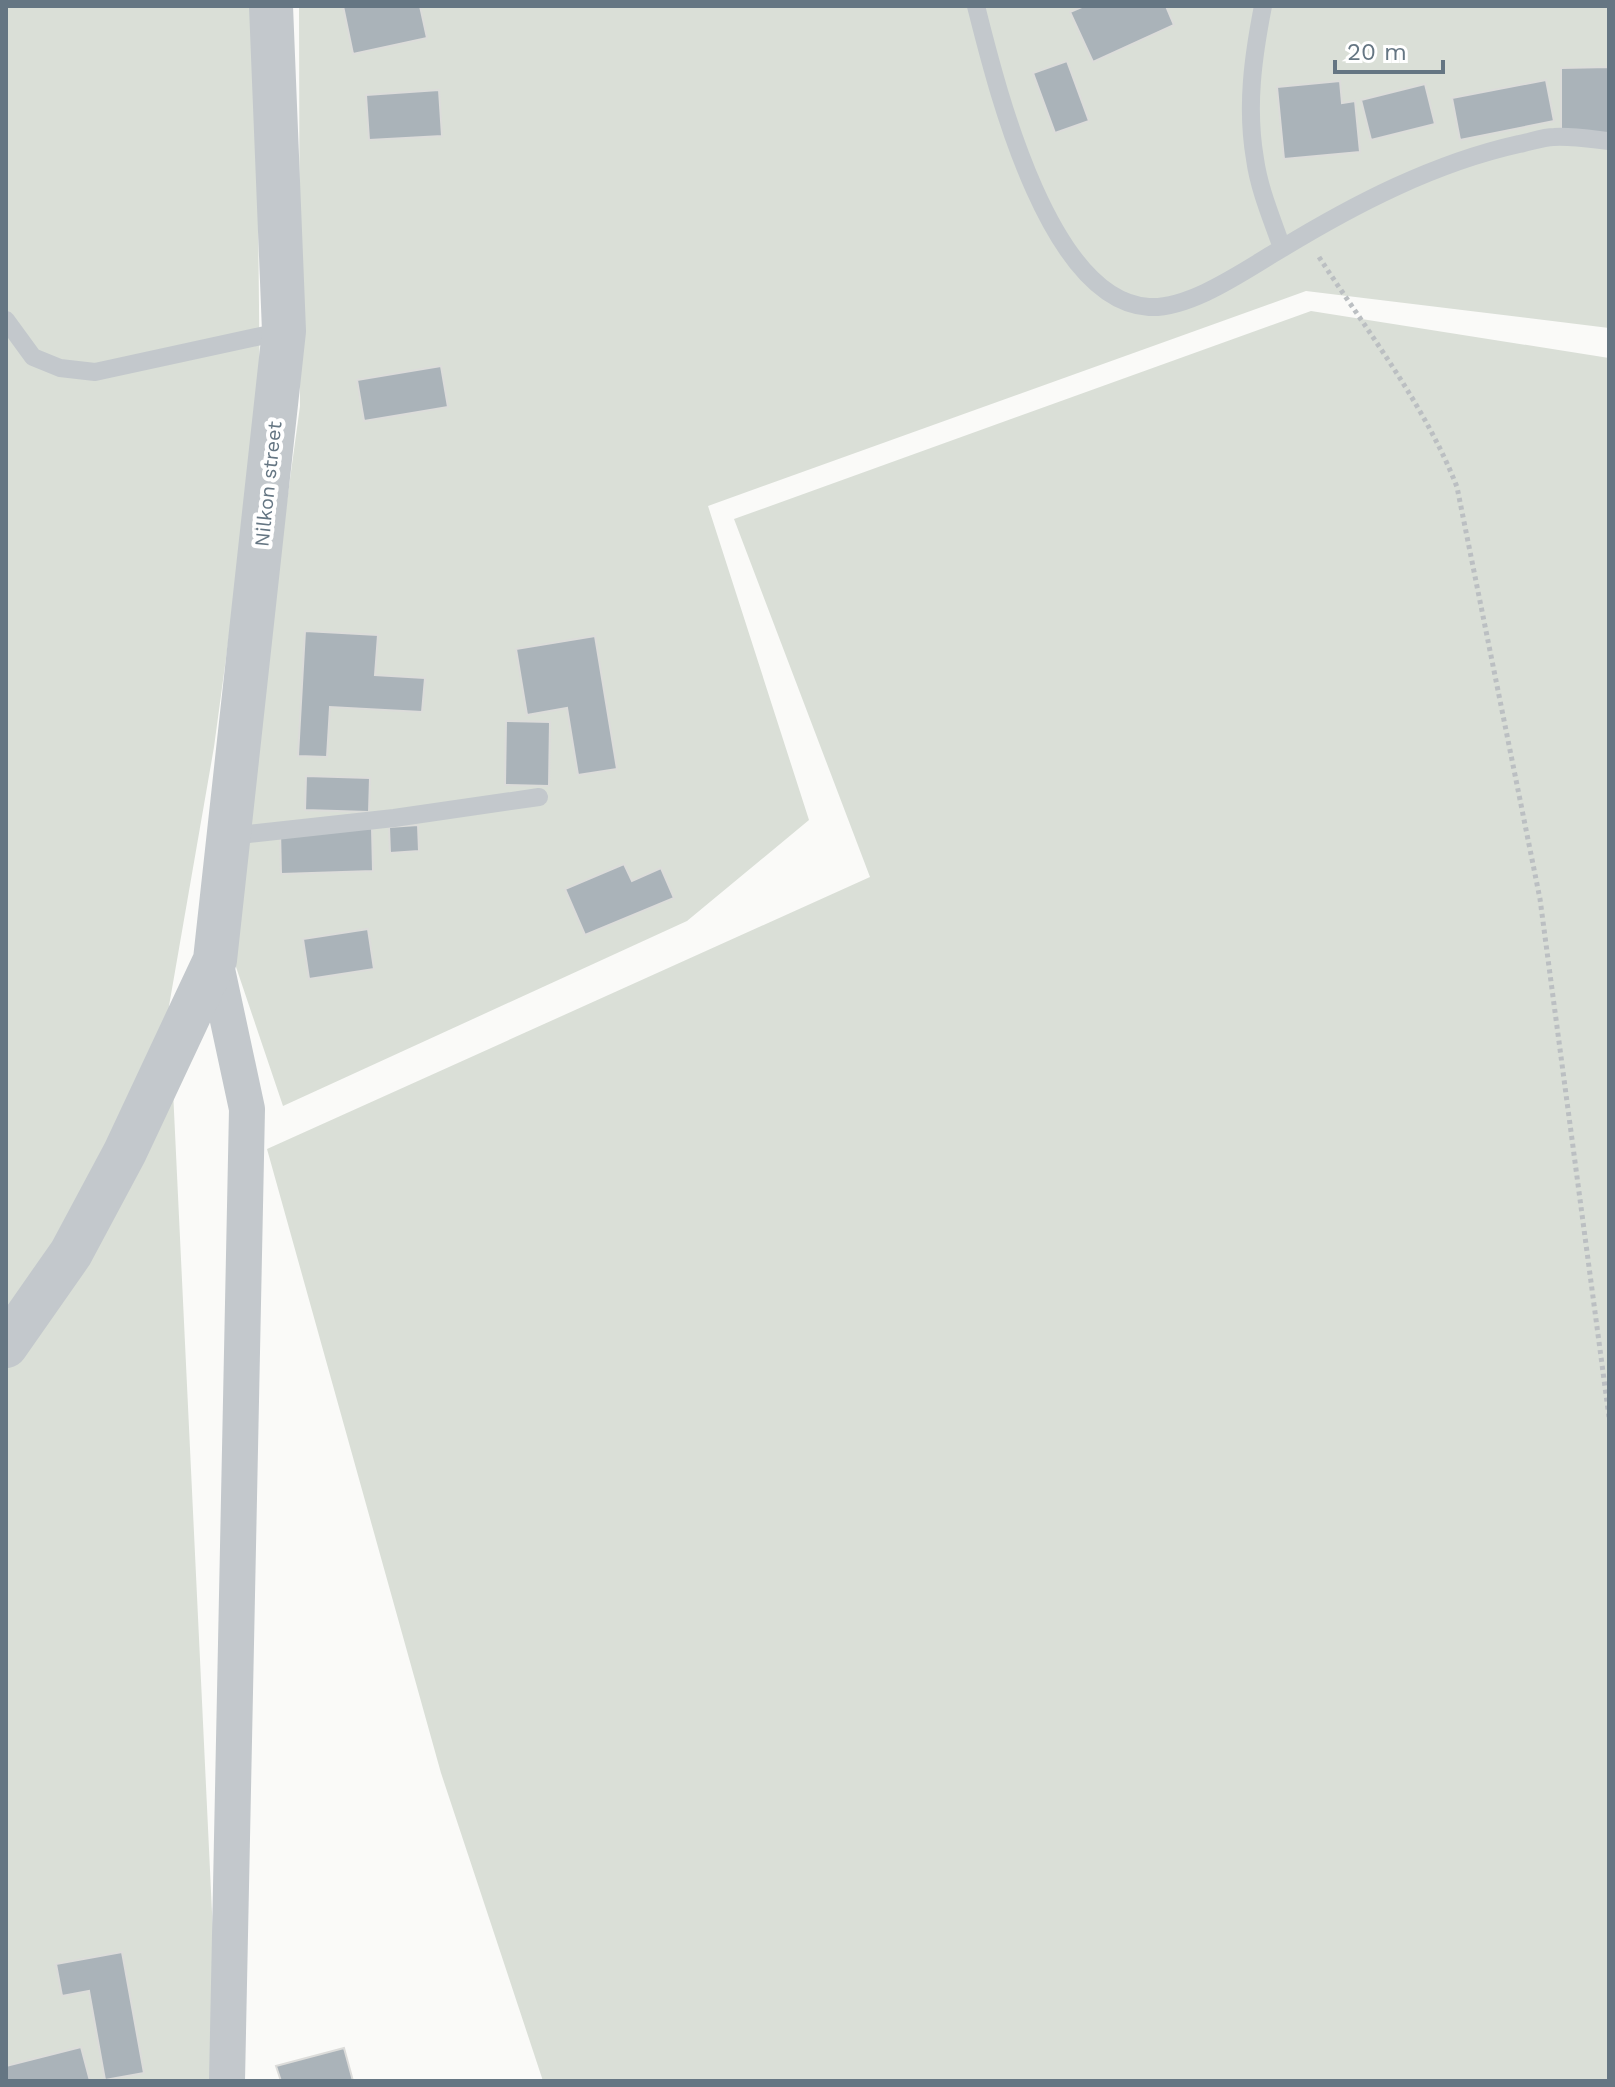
<svg xmlns="http://www.w3.org/2000/svg" width="1615" height="2087" viewBox="0 0 1615 2087" font-family="'Work Sans',sans-serif">
  <rect width="100%" height="100%" fill="#fafaf8"/>
  <path fill="#dadfd7" d="M6 6H256L260 407 214 747 169 1006 220 2081H6Z
    M299 6H1609V328L1306 291 708 506 809 820 687 921 283 1106 235 964 261 691 300 406Z
    M1311 311 1609 358V2081H543L441 1773 267 1149 870 877 734 519Z"/>
  <path fill="#aab3b9" stroke="#dcdcda" stroke-width="2" d="M343 6H420L427 38 353 54Z
    M1084 6H1166L1174 25 1093 62 1070 12Z
    M1067 61 1089 121 1055 133 1033 73Z
    M1609 67V133H1561V68Z
    M1546 80 1554 121 1460 140 1452 98Z
    M1340 81 1342 103 1355 101 1360 152 1284 159 1277 87Z
    M1425 84 1435 124 1371 140 1361 100Z
    M439 90 442 136 369 140 366 95Z
    M441 366 448 407 364 421 357 380Z
    M305 631 378 635 375 675 425 678 422 712 330 707 327 757 298 756Z
    M595 636 617 769 578 775 567 708 527 715 516 649Z
    M506 721 550 722 549 786 505 785Z
    M306 776 370 778 369 812 305 810Z
    M418 825 419 851 390 853 389 827Z
    M372 828 373 871 281 874 280 830Z
    M624 864 632 881 661 868 674 898 585 935 565 889Z
    M368 929 374 969 309 979 303 939Z
    M122 1952 144 2073 105 2080 89 1991 62 1996 56 1964Z
    M81 2047 90 2081H6V2066Z
    M344 2048 353 2081H281L276 2066Z"/>
  <g fill="none" stroke-linecap="round" stroke-linejoin="round">
    <path stroke="#bbbfc2" stroke-width="5" stroke-dasharray="4 4" stroke-linecap="butt" d="M1319 257C1367 331 1425 405 1457 487L1540 899 1609 1417"/>
    <path stroke="#c3c8cc" stroke-width="18" d="M976 6C996 85 1048 301 1149 307 1191 309 1245 270 1281 249 1355 204 1434 163 1519 144 1530 142 1543 137 1554 137 1572 136 1591 139 1609 141
      M1263 6C1253 57 1246 107 1255 159 1259 189 1272 219 1282 248
      M6 320 33 357 60 368 95 372 284 331
      M230 836 394 818 539 797"/>
    <path stroke="#c3c8cc" stroke-width="36" d="M215 960 247 1109 227 2081"/>
    <path stroke="#c3c8cc" stroke-width="44" d="M6 1346 71 1253 125 1152 215 960 284 331 271 6"/>
  </g>
  <g text-anchor="middle" stroke-width="8" stroke-linejoin="round" paint-order="stroke">
    <g font-size="20" fill="#657683" stroke="#fff">
      <text transform="translate(268 484) rotate(-84)" y="7">Nilkon street</text>
    </g>
  </g>
  <rect width="1615" height="2087" fill="none" stroke="#657683" stroke-width="16"/>
  <path d="M1335 60v12h108v-12" fill="none" stroke="#657683" stroke-width="4"/>
  <text x="1347" y="60" font-size="24" fill="#657683" stroke="#ffffff" stroke-width="6" paint-order="stroke">20 m</text>
</svg>
